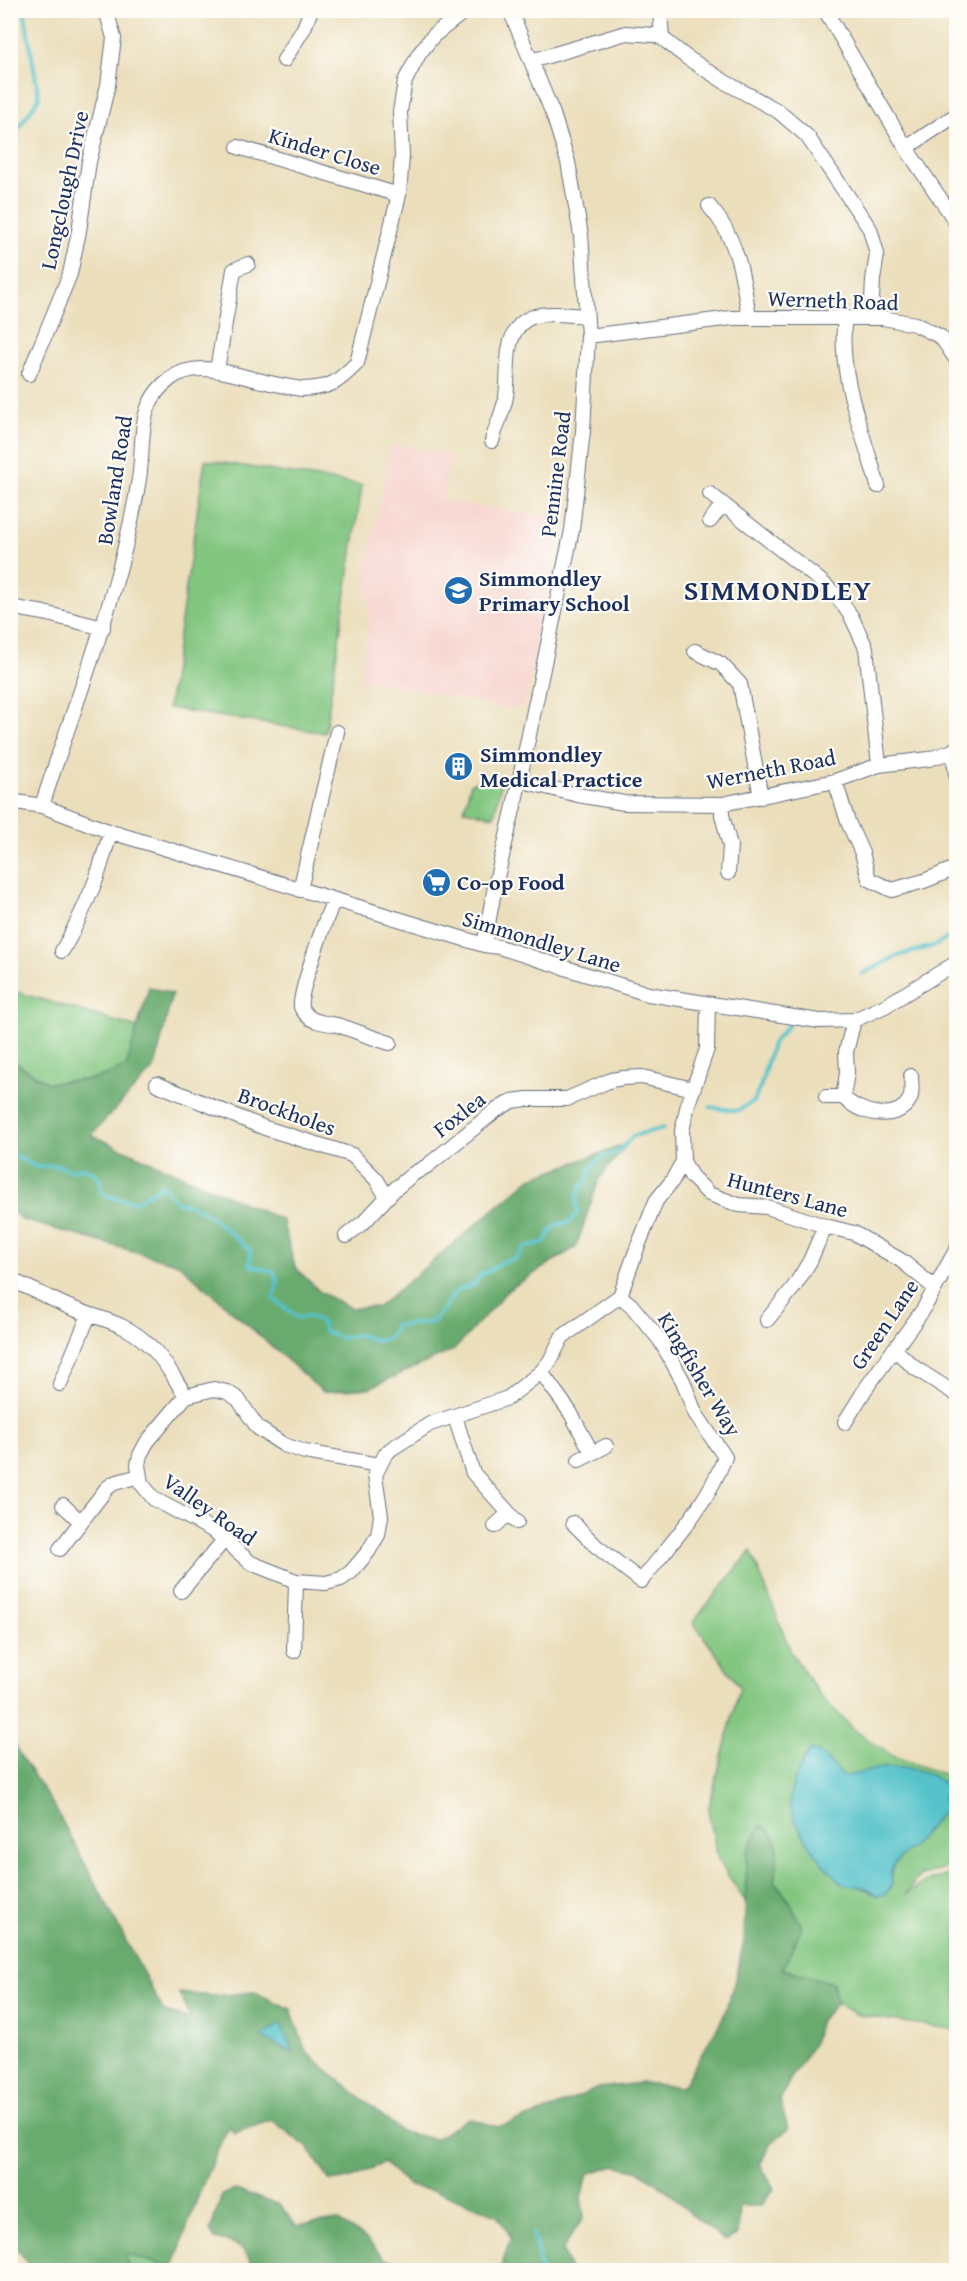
<svg xmlns="http://www.w3.org/2000/svg" width="967" height="2281" viewBox="0 0 967 2281" font-family="'Gentium Book Plus',serif">
  <rect width="100%" height="100%" fill="#fdfcf7"/>
  <filter id="ink" filterUnits="userSpaceOnUse"><feTurbulence type="fractalNoise" baseFrequency=".0167" numOctaves="2"/><feDisplacementMap in="SourceGraphic" scale="12" xChannelSelector="R" yChannelSelector="G"/><feConvolveMatrix kernelMatrix="1 2 1 2 8 2 1 2 1" color-interpolation-filters="sRGB"/></filter>
  <filter id="wash" filterUnits="userSpaceOnUse"><feTurbulence type="fractalNoise" baseFrequency=".008" numOctaves="4" result="noise"/><feDisplacementMap in="SourceGraphic" scale="24" xChannelSelector="R" yChannelSelector="G"/><feGaussianBlur stdDeviation="1.35" result="paint"/><feColorMatrix in="noise" values="0 0 0 0 0 0 0 0 0 0 0 0 0 0 0 0 0 1.4 0 .05"/><feComposite in="paint" operator="in"/></filter>
  <g filter="url(#wash)">
    <rect width="100%" height="100%" fill="#ebdebb"/>
    <path fill="#f7d0cb" d="M392 444 451 456 442 501 561 518 524 706 512 709 360 679 370 615 367 567Z"/>
    <path fill="#82c680" stroke="#4e7a6f" stroke-width="1.5" d="M205 460 362 485 325 733 168 708Z
      M484 780 501 784 494 816 464 810 471 783Z
      M10 990 138 1028 126 1067 94 1079 48 1083 11 1060Z
      M751 1551 791 1652 820 1696 857 1732 893 1756 956 1779V1810L945 1805 943 1798 881 1768 860 1775 844 1776 833 1768 818 1751 802 1760C798 1773 791 1787 791 1801 790 1820 823 1867 839 1880 848 1888 863 1884 873 1894L892 1886 891 1871 894 1864 915 1844 941 1813 952 1816 956 1811V1864L918 1877 906 1894 925 1882 956 1872V2030L858 2015 837 2003 833 1983 783 1969 790 1902 774 1881 778 1847 747 1851 745 1901 718 1860 708 1810 740 1687 693 1622Z
      M125 2254 173 2268 172 2270H128Z"/>
    <path fill="#69ab6e" stroke="#426d66" stroke-width="1.5" d="M149 987 172 994 155 1067 91 1135 282 1220 295 1267 320 1292 350 1308 378 1307 531 1178 627 1144 599 1179 576 1247 508 1290 454 1350 369 1388 323 1392 179 1264 23 1220 11 1210V1060L48 1083 94 1079 126 1067Z
      M10 1723 16 1749 55 1808 164 2012 191 2019 179 1993 214 1996 254 1992 291 2009 306 2052 402 2132 435 2139 469 2118 497 2127 540 2114 598 2088 640 2083 682 2087 723 2018 735 1980 744 1942 747 1851 761 1825C785 1839 777 1857 774 1881L790 1902 802 1927 783 1969 833 1983 837 2003 820 2020 812 2046 791 2078 780 2100 788 2129 771 2143 760 2164 774 2189 761 2206H740L738 2234 725 2241 692 2215 669 2192 640 2171 614 2165 588 2174 581 2198 584 2216 562 2250 570 2270H500L511 2237 497 2215 445 2194 410 2186 384 2163 352 2178 330 2181 308 2148 272 2120 234 2133 229 2126C206 2171 189 2220 173 2268L125 2254 128 2270H33L10 2239Z
      M235 2190 280 2205 296 2226 337 2220 364 2237 385 2259 442 2270H321L295 2267H278L274 2270H254C246 2247 238 2244 215 2239L210 2231 222 2195Z"/>
    <path fill="#54c2ca" stroke="#387894" stroke-width="1.5" d="M811 1750C824 1753 833 1768 844 1776 858 1775 869 1770 882 1768 907 1766 931 1770 948 1788L943 1798 945 1805 956 1811 952 1816 941 1813 915 1844 894 1864 891 1871 892 1886 886 1893 878 1896C874 1894 870 1889 866 1888 857 1885 849 1888 840 1881 823 1867 798 1831 791 1810 786 1793 801 1762 811 1750Z
      M280 2024 294 2053 261 2037Z"/>
    <g fill="none" stroke-linecap="round" stroke-linejoin="round">
      <path stroke="#54c2ca" stroke-width="4" d="M10 136H13L39 98 24 10
        M862 974 897 956 936 945 956 933
        M710 1107 737 1111 754 1101 761 1085 772 1044 789 1024
        M10 1153 36 1167 56 1165 71 1170 84 1168 93 1172 99 1179 101 1192 106 1196 135 1202 159 1187 163 1186 178 1203C200 1201 233 1237 250 1250V1265L274 1272 278 1282 273 1298 298 1318 309 1316 322 1323 324 1331 340 1338 358 1335 379 1341 390 1337 395 1326 433 1322 454 1294 460 1289 474 1285 481 1274 490 1271 500 1263 516 1258 525 1247 545 1242C551 1229 556 1223 570 1222L577 1214V1197L581 1187 587 1181 592 1166 602 1157 617 1153 633 1136 663 1128
        M533 2234 541 2270"/>
    </g>
  </g>
  <g filter="url(#ink)">
    <g fill="none" stroke-linecap="round" stroke-linejoin="round">
      <defs>
        <path id="minor" d="M660 10 662 38
          M825 10 906 148 956 222
          M284 60 304 28 311 10
          M531 61 626 33 654 35 662 38 686 57 725 82 778 111 807 136 870 229 877 254 873 280 871 318
          M238 147 399 195
          M906 148 956 115
          M709 206C738 238 743 277 749 318
          M845 317C837 374 863 432 878 486
          M588 336 732 318H883L915 324 941 337 956 359
          M217 370 234 270 248 264
          M29 374 70 274 79 231 89 162 108 85 114 38 106 10
          M492 441C496 427 503 412 506 397 508 381 507 365 509 350 516 305 553 314 587 316
          M710 494 817 578 837 596 851 616 866 648 879 765
          M710 521 723 504
          M10 607 44 613 103 628
          M695 651 721 664 740 684 761 797
          M953 751 956 775
          M519 780 578 795 624 803 722 804 835 781 879 765 929 759 953 751 956 748
          M835 781 848 822 862 853 869 879 892 890 924 881 956 868
          M10 801 42 806 111 832 484 945 499 947 648 994 819 1021 854 1020 885 1006 956 963
          M722 804V815L730 846 728 873
          M42 806C76 698 121 592 139 479 145 442 135 405 170 379 198 358 236 376 266 382 278 385 290 387 302 389 331 388 337 383 357 363L399 195 402 156 400 112 405 81 419 54 433 36 466 10
          M300 890 337 732
          M334 900C327 915 298 995 301 1007 302 1010 307 1016 310 1018 318 1023 327 1023 337 1025 354 1030 372 1038 390 1043
          M484 945 495 886 514 806 572 530 583 431 588 336 581 235 568 162 553 114 510 10
          M62 951C75 929 85 906 95 882 101 866 105 849 111 832
          M708 1004 707 1049 688 1104 682 1131 683 1161 691 1176 709 1194 739 1205 767 1207 825 1226 854 1233 902 1261 935 1288
          M854 1020 846 1052 847 1073 843 1097C858 1113 897 1124 910 1099 913 1093 911 1082 911 1076
          M157 1084 265 1128 352 1155 376 1179 387 1197
          M826 1097H843
          M346 1236 364 1222 395 1189 413 1174 427 1166 495 1111 512 1101 527 1099H567L611 1080 623 1078 642 1077 693 1089
          M10 1280C31 1288 49 1298 69 1307 101 1320 125 1321 151 1347 165 1360 175 1380 186 1396
          M767 1320 794 1287 810 1261 825 1226
          M894 1349 915 1368 956 1394
          M541 1372 570 1412 592 1453
          M60 1384 89 1315
          M455 1417 473 1473 517 1522
          M845 1422 866 1388 923 1310 956 1250
          M579 1460 606 1446
          M379 1465 305 1452 284 1445 258 1428 238 1399 227 1392 214 1389 186 1396 147 1442 140 1455 138 1465 141 1483 154 1499 214 1531 251 1563 296 1581 326 1583 341 1579 351 1572 368 1552 378 1535 381 1516 375 1475 385 1455 391 1449 430 1424 508 1398 541 1372 550 1361 562 1337 620 1296 636 1251 656 1201 672 1181 683 1161
          M63 1505 81 1522
          M573 1523 596 1546 641 1581C672 1542 707 1505 725 1457L695 1413 683 1381 660 1340 631 1305 620 1296
          M495 1526 509 1513
          M60 1549 107 1488 114 1483 139 1476
          M181 1591 225 1539
          M294 1651 296 1581"/>
      </defs>
      <use href="#minor" stroke="#646c7f" stroke-width="16"/>
      <use href="#minor" stroke="#fff" stroke-width="14"/>
    </g>
  </g>
  <defs>
    <symbol id="school-disc" viewBox="-11 -11 22 22"><circle r="9.5" fill="#1f6fb2" stroke="#fdfcf7"/><path d="M0-5L7-2L0 1L-7-2ZM-4 1L0 2.5L4 1V4Q0 6-4 4Z" fill="#fff"/></symbol>
    <symbol id="building-disc" viewBox="-11 -11 22 22"><circle r="9.5" fill="#1f6fb2" stroke="#fdfcf7"/><path d="M-4-6H4V6H1V3H-1V6H-4ZM-2.5-4.3h1.7v1.8h-1.7ZM.8-4.3h1.7v1.8H.8ZM-2.5-1h1.7V.8h-1.7ZM.8-1h1.7V.8H.8Z" fill="#fff"/></symbol>
    <symbol id="supermarket-disc" viewBox="-11 -11 22 22"><circle r="9.5" fill="#1f6fb2" stroke="#fdfcf7"/><path d="M-6-5.5h2.5l.6 2H6L4.5 2H-2.5L-4.4-4H-6ZM-1.5 3.2a1.3 1.3 0 1 0 .1 0ZM3 3.2a1.3 1.3 0 1 0 .1 0Z" fill="#fff"/></symbol>
  </defs>
  <g fill-rule="evenodd">
    <use href="#school-disc" x="442" y="574" width="33" height="33"/>
    <use href="#building-disc" x="442" y="750" width="33" height="33"/>
    <use href="#supermarket-disc" x="420" y="866" width="33" height="33"/>
  </g>
  <g text-anchor="middle" stroke-width="4.5" stroke-linejoin="round" paint-order="stroke">
    <g font-size="22" fill="#1b2f5e" stroke="#fdfcf7">
      <text transform="translate(325 151) rotate(17)" y="8">Kinder Close</text>
      <text transform="translate(64 190) rotate(-78)" y="8">Longclough Drive</text>
      <text transform="translate(833 300) rotate(2)" y="8">Werneth Road</text>
      <text transform="translate(555 474) rotate(-83)" y="8">Pennine Road</text>
      <text transform="translate(114 480) rotate(-81)" y="8">Bowland Road</text>
      <text transform="translate(771 769) rotate(-11)" y="8">Werneth Road</text>
      <text transform="translate(542 941) rotate(17)" y="8">Simmondley Lane</text>
      <text transform="translate(287 1111) rotate(20)" y="8">Brockholes</text>
      <text transform="translate(459 1114) rotate(-38)" y="8">Foxlea</text>
      <text transform="translate(788 1194) rotate(15)" y="8">Hunters Lane</text>
      <text transform="translate(884 1324) rotate(-56)" y="8">Green Lane</text>
      <text transform="translate(700 1374) rotate(59)" y="8">Kingfisher Way</text>
      <text transform="translate(210 1509) rotate(35)" y="8">Valley Road</text>
    </g>
    <g font-size="22" font-weight="bold" fill="#1b2f5e" stroke="#fdfcf7" text-anchor="start">
      <text x="479" y="586">Simmondley<tspan x="479" dy="25">Primary School</tspan></text>
      <text x="480" y="762">Simmondley<tspan x="480" dy="25">Medical Practice</tspan></text>
      <text x="457" y="890">Co-op Food</text>
    </g>
    <g font-size="28" font-weight="bold" letter-spacing="1.5" fill="#1b2f5e" stroke="#fdfcf7">
      <text x="778" y="600">SIMMONDLEY</text>
    </g>
  </g>
  <rect width="967" height="2281" fill="none" stroke="#fdfcf7" stroke-width="36"/>
</svg>
